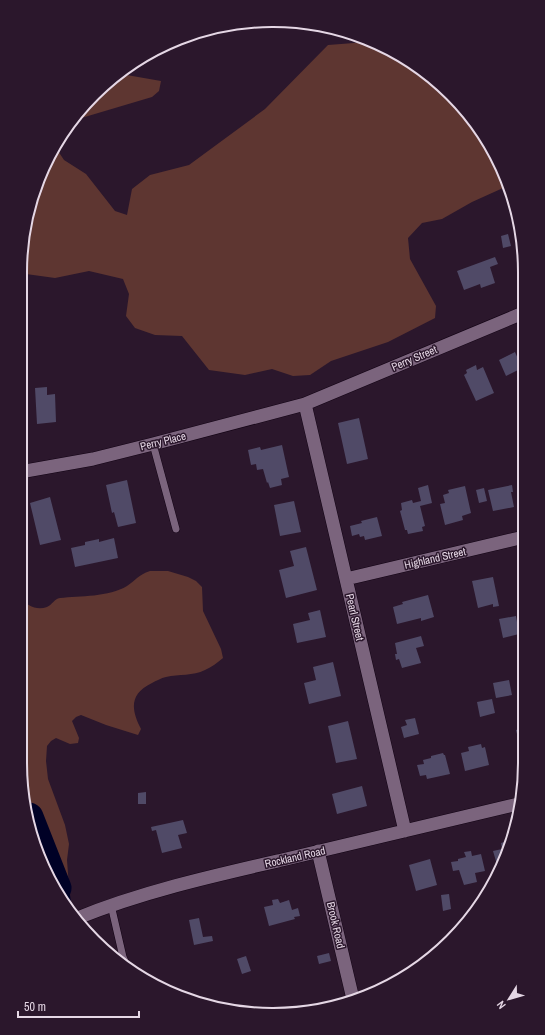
<svg xmlns="http://www.w3.org/2000/svg" width="545" height="1035" viewBox="0 0 545 1035" font-family="'Archivo Narrow',sans-serif">
  <rect width="100%" height="100%" fill="#2b172c"/>
  <path fill="#5e3631" d="M367 42 384 46 439 83 473 119 506 176 509 186 503 188 472 202 442 219 422 223 408 238 410 259 436 306 435 318 388 342 331 361 310 375 293 376 272 369 245 375 209 370 182 336 155 335 135 328 126 316 129 294 123 279 89 271 55 278 26 274 21 271V256L46 161 56 148 64 160 86 174 115 211 127 215 132 189 150 175 189 165 265 109 328 45Z
    M121 74 161 81 159 91 152 97 78 119 106 83Z
    M150 571H168L188 577 196 581 202 587 203 611 221 649 223 658C217 663 212 667 205 670 193 676 179 674 166 677 161 678 156 681 152 683 129 694 131 710 141 729L138 735 106 725 81 715 76 717 72 721 79 738 78 743 70 744 56 738 51 741 47 746 46 761 48 779 65 825 69 844 67 860 69 887 59 891 33 844 20 763V598C27 605 36 611 47 607 52 605 54 599 60 598 80 596 109 597 127 586 136 580 138 575 150 571Z"/>
  <path fill="#000126" d="M69 887 71 903 75 919 72 916 59 891Z"/>
  <g fill="none" stroke-linecap="round" stroke-linejoin="round">
    <path stroke="#000126" stroke-width="29" d="M29 817 57 888"/>
  </g>
  <path fill="#504a67" d="M508 234 511 246 503 248 501 236Z
    M495 257 498 264 490 267 495 283 481 288 480 284 464 290 457 271Z
    M515 352 522 368 506 376 499 360Z
    M476 365 477 370 483 367 494 393 476 401 464 375 467 373 466 370Z
    M47 387V395L55 394 56 422 37 424 35 388Z
    M359 418 368 459 347 464 338 423Z
    M282 445 289 477 281 479 282 485 270 488 268 482 267 483 263 469 257 470 256 464 251 465 248 450 260 447 261 450Z
    M127 480 136 523 118 527 114 512 112 513 106 485Z
    M428 485 432 503 420 506 425 526 422 527 423 531 408 534 407 530H405L400 511 402 510 401 503 412 500 413 503 421 501 418 488Z
    M512 485 513 492H511L514 507 493 511 488 490Z
    M465 486 471 513 462 516 463 520 445 525 440 504 445 503 443 495 449 493 448 490Z
    M484 488 487 501 479 503 476 490Z
    M50 497 61 540 40 545 30 503Z
    M294 501 301 532 280 536 274 505Z
    M377 517 382 536 365 540 364 536 360 537 359 534 352 536 350 526 362 523 361 521Z
    M114 538 118 558 75 567 71 548 85 545V542L99 539V542Z
    M306 547 317 590 286 598 279 570 294 566 290 551Z
    M524 574V597H523L519 575Z
    M493 577 499 606 493 607V604L478 608 472 581Z
    M428 595 434 617 421 621V618L397 624 393 607 403 604 402 602Z
    M320 610 326 637 297 643 293 624 310 620 308 613Z
    M516 616 519 634 503 638 499 619Z
    M421 636 424 646 416 648 421 663 402 668 399 659 396 660 395 654H397L395 643Z
    M333 662 341 696 309 704 304 683 316 680 313 667Z
    M509 680 512 695 496 698 493 683Z
    M492 699 495 713 480 717 477 702Z
    M415 718 419 734 404 738 401 727 407 725 405 720Z
    M348 721 357 759 336 763 328 726Z
    M524 728V762L516 730Z
    M481 744 482 748 485 747 489 765 465 771 461 753 469 751 468 747Z
    M443 753 444 755H445L450 774 427 779 426 775 420 776 417 765 424 764 423 760 431 758V756Z
    M362 786 367 806 337 814 332 794Z
    M146 792V804H138V793Z
    M183 820 187 833 178 835 182 848 162 853 156 830 152 831 151 827Z
    M508 841 501 867 498 868 493 851 502 849 501 843Z
    M471 851 472 856 481 854 485 871 475 873 477 882 464 885 459 870 453 871 451 862 458 861V859L466 857 464 852Z
    M430 859 437 885 416 891 409 865Z
    M449 894 451 909 443 911 441 895Z
    M278 899 280 903 289 900 292 910 298 908 300 916 294 917 295 919 269 926 264 907 273 905 272 900Z
    M199 918 203 937 212 936 213 941 194 945 189 920Z
    M329 953 331 961 319 964 317 956Z
    M246 956 251 971 242 974 237 959Z
    M320 1006V1007L300 1012V1009Z"/>
  <g fill="none" stroke-linecap="round" stroke-linejoin="round">
    <defs>
      <path id="lane" d="M153 444 176 529
        M111 905 123 957 128 968"/>
      <path id="street" d="M305 404 405 831
        M20 472 93 459 153 444 305 404 523 313
        M346 579 524 537
        M318 851 353 999
        M75 919C141 892 212 876 282 860 360 841 439 823 518 804"/>
    </defs>
    <use href="#lane" stroke="#120314" stroke-width="8"/>
    <use href="#street" stroke="#120314" stroke-width="14"/>
    <use href="#lane" stroke="#7b647d" stroke-width="7"/>
    <use href="#street" stroke="#7b647d" stroke-width="13"/>
  </g>
  <g text-anchor="middle" stroke-width="3" stroke-linejoin="round" paint-order="stroke">
    <g font-size="11" fill="#e5d7e5" stroke="#2b172c">
      <text transform="translate(414 358) rotate(-23)" y="4">Perry Street</text>
      <text transform="translate(163 441) rotate(-14)" y="4">Perry Place</text>
      <text transform="translate(435 558) rotate(-13)" y="4">Highland Street</text>
      <text transform="translate(355 617) rotate(77)" y="4">Pearl Street</text>
      <text transform="translate(295 857) rotate(-13)" y="4">Rockland Road</text>
      <text transform="translate(336 925) rotate(77)" y="4">Brook Road</text>
    </g>
  </g>
  <path d="M0 0H545V1035H0ZM272 27H273A245 245 0 0 1 518 272V763A245 245 0 0 1 273 1008H272A245 245 0 0 1 27 763V272A245 245 0 0 1 272 27Z" fill="#2b172c" fill-rule="evenodd"/>
  <path fill="none" stroke="#e5d7e5" stroke-width="2" d="M272 27H273A245 245 0 0 1 518 272V763A245 245 0 0 1 273 1008H272A245 245 0 0 1 27 763V272A245 245 0 0 1 272 27Z"/>
  <g transform="translate(509 999) rotate(233)" stroke="#2b172c" stroke-width="3" paint-order="stroke">
  <path d="M0-3L7 15L0 10L-7 15Z" fill="#e5d7e5"/>
  <text y="-6" font-size="11" font-weight="bold" text-anchor="middle" fill="#e5d7e5">N</text>
  </g>
  <path d="M18 1011v6h121v-6" fill="none" stroke="#e5d7e5" stroke-width="2"/>
  <text x="24" y="1011" font-size="12" fill="#e5d7e5" stroke="#2b172c" stroke-width="3" paint-order="stroke">50 m</text>
</svg>
